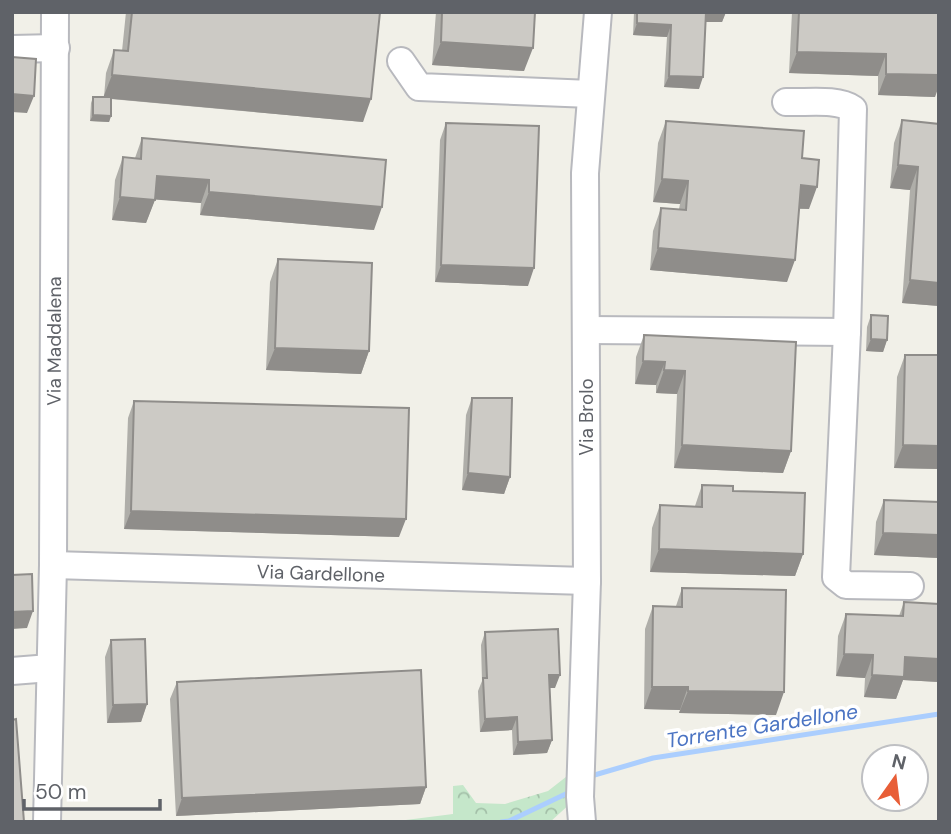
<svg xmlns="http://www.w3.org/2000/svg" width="951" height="834" viewBox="0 0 951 834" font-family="'DM Sans',sans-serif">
  <defs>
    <pattern id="forest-crowns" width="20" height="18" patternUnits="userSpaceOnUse" patternTransform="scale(1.75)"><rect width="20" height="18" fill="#c5e7ca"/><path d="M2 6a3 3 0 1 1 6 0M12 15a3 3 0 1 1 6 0" fill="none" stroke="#a3bfa8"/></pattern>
  </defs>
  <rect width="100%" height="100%" fill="#f1f0e8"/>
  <path fill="url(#forest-crowns)" d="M571 773 572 802 550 822H390L453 814V786L463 785 476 803 505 804 548 791Z"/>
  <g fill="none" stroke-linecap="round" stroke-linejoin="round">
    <path stroke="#abcefe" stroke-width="5" d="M591 776 653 758 939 714
      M501 822 509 821 572 791"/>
    <defs>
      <g id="minor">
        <path d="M12 49 56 48"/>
        <path d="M401 61 419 87 591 94"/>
        <path d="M786 102C806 103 837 98 853 109L847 332 836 577 846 585 910 586"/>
        <path d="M586 330 847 332"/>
        <path id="s1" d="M53 565 587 581"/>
        <path d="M12 671 50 668"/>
        <path id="s2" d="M47 822 53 565 55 12"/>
        <path d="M582 822 580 797 587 581 585 173 598 12"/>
      </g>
    </defs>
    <use href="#minor" stroke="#b8b9be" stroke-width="30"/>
    <use href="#minor" stroke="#fff" stroke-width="26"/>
  </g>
  <path fill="#afaea9" d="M126 12H380L363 122 111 99V116L109 122 90 121 91 103 93 97H104L106 73 114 50 122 51Z
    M436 12H535L524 71 432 65Z
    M634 12H726L722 22H705L699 89 664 87 667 37 633 35Z
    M792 12H939L935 97 878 95V76L789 73Z
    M902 120 939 124V306L902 303 910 190 890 188 894 143Z
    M666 121 802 158 809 209H799L787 282 650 270 653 231 661 208 679 209 680 204 653 202 658 143Z
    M446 123 528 286 435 282 440 140Z
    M142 138 374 230 200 215 201 203 155 199 146 223 112 220 115 180 123 157 135 158Z
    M278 259 369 351 361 374 266 370 270 282Z
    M871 315 887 340 883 352 866 351 867 327Z
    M644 335 791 451 783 473 674 468 677 394 656 393V385L635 384 636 357Z
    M905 355H939V469L894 468 897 377Z
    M472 398 510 477 504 494 462 490 466 415Z
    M134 401 399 537 124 529 128 418Z
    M702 485 733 491 803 554 795 576 650 572 652 528 660 505 695 506Z
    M884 500 939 502V558L874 555 876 522Z
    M682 588 776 715 679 713 680 710 644 709 645 629 653 606H676Z
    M904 602 939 604V682L903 680 896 699 864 697 865 678 836 676 838 636 846 614 899 616Z
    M485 632 555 688H549L552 740 547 753 513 755 512 730 480 732 478 691 482 681 481 645Z
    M111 640 147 704 141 722 107 723 105 657Z
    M177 682 426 787 420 804 176 816 170 699Z"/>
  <path fill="#8f8d8a" d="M705 12H726L722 22H702Z
    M637 23 671 25 667 37 633 35Z
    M441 42 533 48 524 71 432 65Z
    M797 52 886 54 878 76 789 73Z
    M886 74 939 75V86L935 97 878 95Z
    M112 75 371 99 363 122 103 98Z
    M669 76 703 77 699 89 664 87Z
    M12 94 34 96 27 113 12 112Z
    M93 115 111 116 109 122 90 121Z
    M898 165 918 167 910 190 890 188Z
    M157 176 209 180 201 203 148 199Z
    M662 179 688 181 680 204 653 202Z
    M801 185 817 187 809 209 792 208Z
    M209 192 382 207 374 230 200 215Z
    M120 197 155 200 146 223 112 220Z
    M658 248 795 260 787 282 650 270Z
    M441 265 534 268 528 286 435 282Z
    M910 280 939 283V306L902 303Z
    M871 339 887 340 883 352 866 351Z
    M275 348 369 351 361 374 266 370Z
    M643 361 665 362 656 385 635 384Z
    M664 370 685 371 677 394 656 393Z
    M682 445 791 451 783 473 674 468Z
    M903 445 939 446V469L894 468Z
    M468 473 510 477 504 494 462 490Z
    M131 511 406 519 399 537 124 529Z
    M883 533 939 535V558L874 555Z
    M659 549 803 554 795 576 650 572Z
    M33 611 27 628 12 629V612Z
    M844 654 873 655 865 678 836 676Z
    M905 657 939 659V682L903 680 896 699 864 697 872 675Z
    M549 675H560L555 688H544Z
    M652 687H688L680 710 644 709Z
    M688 691 784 692 776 715 679 713Z
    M147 704 141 722 107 723 113 705Z
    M517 717 512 730 480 732 485 719Z
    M552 740 547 753 513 755 518 742Z
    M426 787 420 804 176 816 182 798Z"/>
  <path fill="#cccac5" stroke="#8f8d8a" stroke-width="2" d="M132 12H380L371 99 112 75 114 50 128 51Z
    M442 12H535L533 48 441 42Z
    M637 12H706L703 77 669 76 671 25 637 23Z
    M799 12H939V75L886 74V54L797 52Z
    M12 57 36 59 34 96 12 94Z
    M93 97H111V116L93 115Z
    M902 120 939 124V283L910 280 918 167 898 165Z
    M666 121 804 131 802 158 819 160 817 187 801 185 795 260 658 248 661 208 686 210 688 181 662 179Z
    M446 123 539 126 534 268 441 265Z
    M142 138 386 160 382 207 209 192V180L157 176 155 200 120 197 123 157 141 159Z
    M278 259 372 263 369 351 275 348Z
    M871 315 888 316 887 340 871 339Z
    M644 335 796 342 791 451 682 445 685 371 664 370 665 362 643 361Z
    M905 355H939V446L903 445Z
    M472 398H512L510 477 468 473Z
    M134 401 409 408 406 519 131 511Z
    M702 485 733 486V491L805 493 803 554 659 549 660 505 702 507Z
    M884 500 939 502V535L883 533Z
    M32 574 33 611 12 612V575Z
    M682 588 786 590 784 692 688 691V687H652L653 606 682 607Z
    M904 602 939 604V659L905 657 904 677 872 675 873 655 844 654 846 614 903 616Z
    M558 629 560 675H549L552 740 518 742 517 717 485 719 483 678H487L485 632Z
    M145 639 147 704 113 705 111 640Z
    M421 670 426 787 182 798 177 682Z
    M16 719 24 822H12V720Z"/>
  <g text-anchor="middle" stroke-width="7" stroke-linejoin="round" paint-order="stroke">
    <g font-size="19" fill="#5f6268" stroke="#fff">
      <text dy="7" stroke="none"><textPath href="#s2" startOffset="481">Via Maddalena</textPath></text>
      <text transform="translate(586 417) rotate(-90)" y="7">Via Brolo</text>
      <text dy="7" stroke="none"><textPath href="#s1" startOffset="268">Via Gardellone</textPath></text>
    </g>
    <g font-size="21" font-style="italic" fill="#4b74c3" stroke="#fff">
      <text transform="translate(762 726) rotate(-9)" y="7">Torrente Gardellone</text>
    </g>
  </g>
  <rect width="951" height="834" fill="none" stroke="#5f6268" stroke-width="28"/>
  <g transform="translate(895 778) rotate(14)"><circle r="33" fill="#ffffff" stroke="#bfc0c3" stroke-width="2"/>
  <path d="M0-5L12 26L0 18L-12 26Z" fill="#e85e37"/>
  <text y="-10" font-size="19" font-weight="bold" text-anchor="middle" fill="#5f6268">N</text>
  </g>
  <path d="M24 799v10h136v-10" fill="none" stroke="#5f6268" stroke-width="3.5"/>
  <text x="35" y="799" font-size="21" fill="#5f6268" stroke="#ffffff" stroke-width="5" paint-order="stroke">50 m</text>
</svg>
